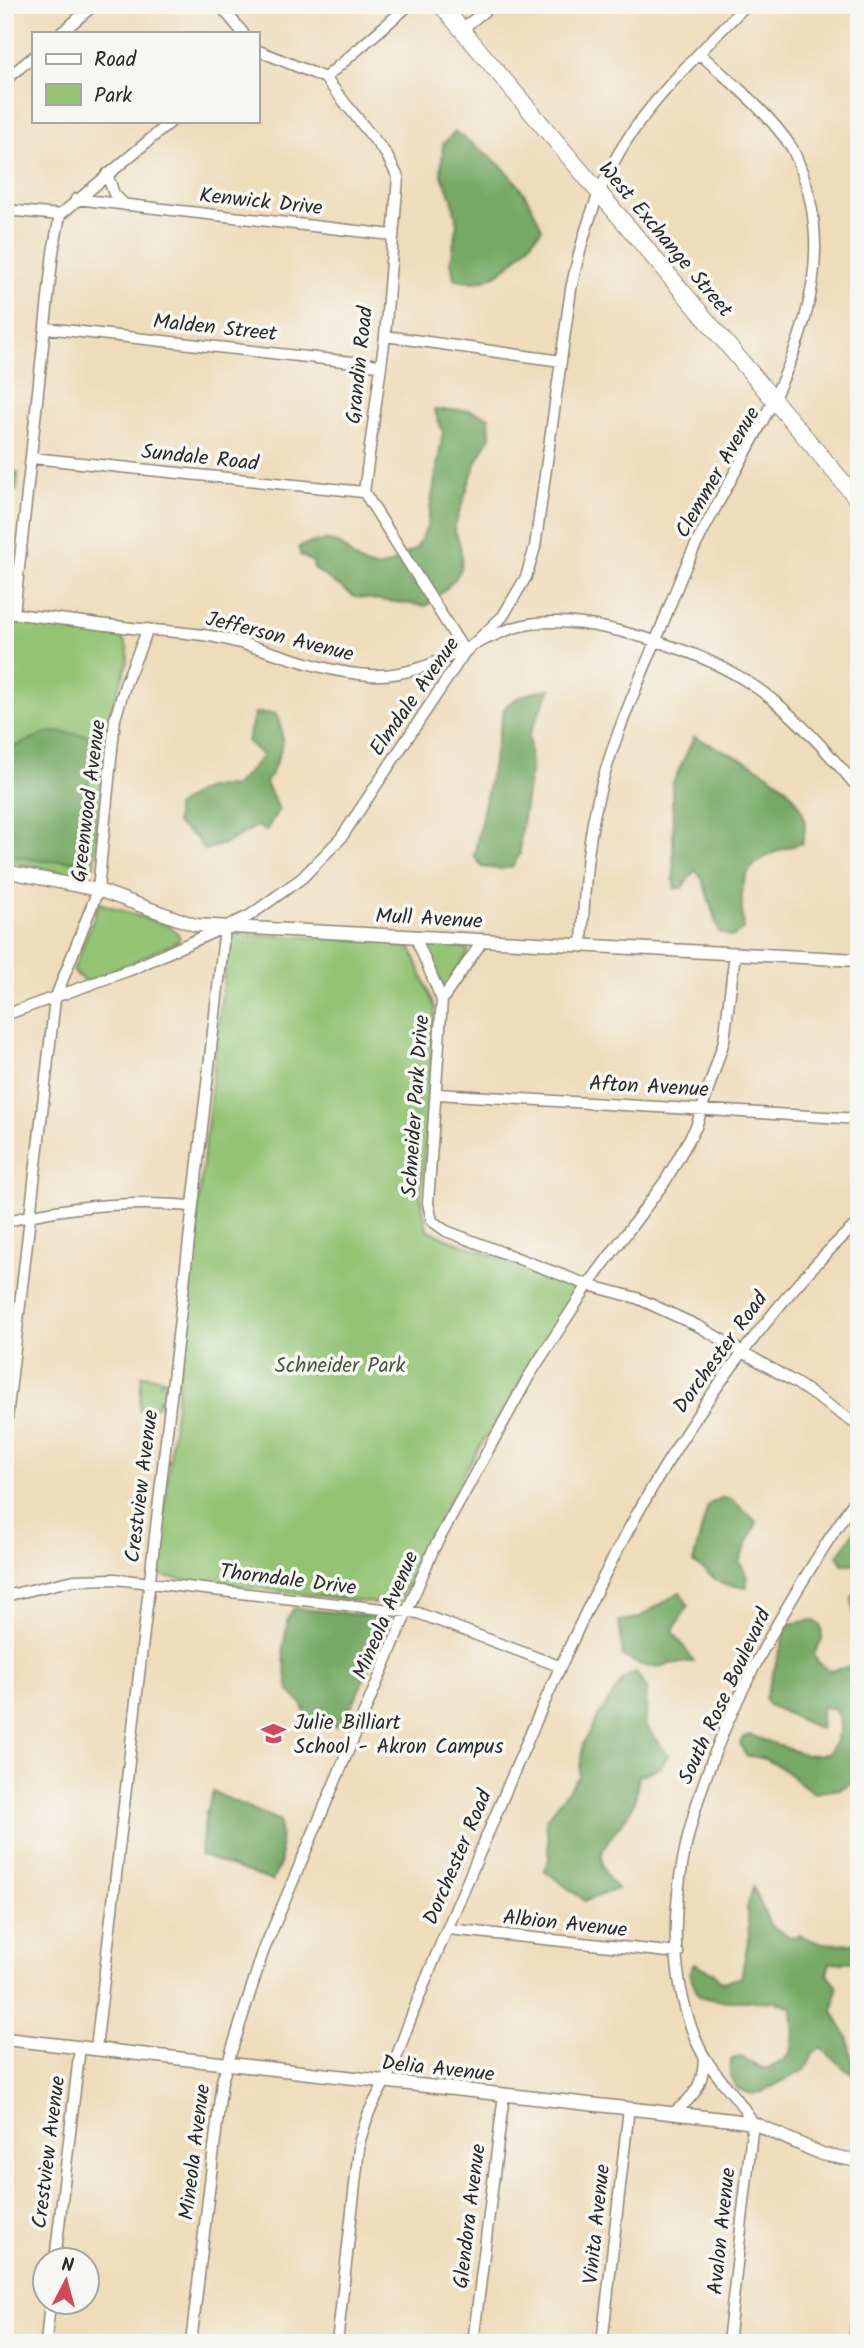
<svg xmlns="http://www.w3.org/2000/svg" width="864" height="2348" viewBox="0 0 864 2348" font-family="Kalam,sans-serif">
  <rect width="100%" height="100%" fill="#f6f6f2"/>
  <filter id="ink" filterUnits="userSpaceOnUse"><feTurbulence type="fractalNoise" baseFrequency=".0143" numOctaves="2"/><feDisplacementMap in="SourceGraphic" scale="14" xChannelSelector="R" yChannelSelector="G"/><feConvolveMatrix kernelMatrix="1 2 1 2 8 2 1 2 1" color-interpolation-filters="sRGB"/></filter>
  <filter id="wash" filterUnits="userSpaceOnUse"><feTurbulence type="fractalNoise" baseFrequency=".00686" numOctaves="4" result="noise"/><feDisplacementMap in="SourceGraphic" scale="28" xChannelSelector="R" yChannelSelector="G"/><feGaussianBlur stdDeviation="1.57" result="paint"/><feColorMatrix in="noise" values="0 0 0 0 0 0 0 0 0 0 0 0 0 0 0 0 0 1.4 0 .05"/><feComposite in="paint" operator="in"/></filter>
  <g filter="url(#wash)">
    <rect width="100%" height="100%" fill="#eedcba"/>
    <path fill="#93c373" stroke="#5f774f" stroke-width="2" d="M5 621 109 632C120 635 128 641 128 654 128 671 115 692 111 710 99 760 99 814 94 865L89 873 78 875 5 861Z
      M99 903 170 926 179 935V941L86 983 73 971Z
      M242 934 396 942 411 948 435 1008 421 1198 427 1229 445 1238 572 1284 574 1294 466 1469 398 1603H374L166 1577 157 1572 228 941 234 935Z
      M435 944 468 949V953L445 989 425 950 428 946Z
      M142 1375 161 1378 160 1385 163 1379 167 1380 162 1409 159 1397 157 1407 139 1410Z"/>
    <path fill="#76a965" stroke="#506a48" stroke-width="2" d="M455 132C500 162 522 178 542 229 518 256 494 293 454 279L451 261 457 223 452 198 441 174 443 144Z
      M434 410H469L489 417 490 437 475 465 454 529C472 570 458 579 426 606L355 597 314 569 313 562 300 555 299 547C349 527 341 560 372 567 385 571 403 554 416 549L427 527 443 432Z
      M5 466 18 473 17 490 5 495Z
      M550 689 529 735 531 766 520 838V854L512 867 500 869 482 867 474 856 504 709C515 695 533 692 550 689Z
      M255 713H275C290 740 279 758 266 783L279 809 266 831 257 826 224 844 204 850 196 838 176 824V807C197 791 208 783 234 787L263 756 247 741Z
      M60 732 89 736 101 760 85 789 82 861H44L5 855V761L11 748 46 733Z
      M694 737C734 756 822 786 802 843 748 859 736 871 744 929L732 937 719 932 702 878 695 870 682 888H674L672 785Z
      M721 1498H730L757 1522 739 1562 746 1571 747 1587 722 1584 693 1562 708 1505Z
      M859 1524V1564H842L838 1556Z
      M680 1592 688 1605 673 1631 694 1662C659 1660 658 1678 623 1656L619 1621 638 1618Z
      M859 1592V1647L852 1597Z
      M294 1608 391 1618 343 1726 311 1725 302 1704 289 1691 283 1651 288 1617Z
      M813 1620 821 1626 822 1639 814 1654 818 1662 830 1671 853 1666 859 1651V1779L840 1789 814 1793C793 1779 774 1755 746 1756L740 1744 743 1737 750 1735 806 1755 828 1754C838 1740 846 1722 833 1708L822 1707 820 1729 768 1705 765 1699 788 1624Z
      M636 1672 647 1689 646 1726 668 1755 661 1767 639 1776C637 1785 637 1796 633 1804 619 1837 580 1850 617 1889L585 1901 544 1870 549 1860 546 1819 579 1776 583 1744 601 1712 624 1678Z
      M213 1792 280 1821 281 1862 272 1881 200 1855 206 1812Z
      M753 1887 770 1925 791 1937 800 1935C817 1945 840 1945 859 1942V1961L830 1963 827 1973 837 1988 833 2011 848 2039 853 2066 851 2074 821 2048 813 2054 806 2069 760 2093 751 2094 736 2088 730 2075 731 2059 741 2057 764 2069C800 2059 794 2039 792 2008 768 1994 729 2007 699 1996L689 1973 694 1963 714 1973 721 1982 741 1978 749 1936 747 1908Z"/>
  </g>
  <g filter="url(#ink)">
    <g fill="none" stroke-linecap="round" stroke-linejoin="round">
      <defs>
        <path id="minor" d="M220 5 243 33
          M462 29 492 5
          M61 33 94 5
          M257 50 325 78
          M325 78 386 154 398 177 385 336 364 492 465 652
          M325 78 409 5
          M5 80 33 57
          M107 174 114 194 125 205
          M76 199 392 235
          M5 210 60 215
          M46 328 379 365
          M385 336 561 361
          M32 458 364 492
          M5 613C47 617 89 623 131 628 159 631 188 632 215 637 267 647 317 672 369 675 425 678 463 645 513 628 549 617 587 623 623 632 741 662 782 698 859 789
          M14 614 53 252 60 215 172 121
          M415 936 442 1000 428 1203 432 1221 446 1231 588 1285 637 1298 700 1327 796 1383 859 1426
          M582 945C584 897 586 850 597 803 610 746 634 693 656 640 668 612 677 584 690 557 751 429 864 296 792 148 768 112 732 83 700 54
          M442 1000 483 940
          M5 1015 130 970 249 916 302 878 341 838 465 652 503 616 526 577 535 547 571 289C580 245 592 202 614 162 641 109 704 48 746 5
          M437 1094 859 1119
          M5 1222C68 1205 127 1201 191 1206
          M5 1435 55 999 98 890 115 719 126 682 148 629
          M5 1596 74 1580 115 1579 418 1613 559 1666
          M448 1929 678 1953
          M96 2049 225 927
          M673 2113C694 2097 703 2086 704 2059
          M55 2260 80 2047
          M46 2343 50 2302
          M191 2343 222 2081 263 1952 433 1550 529 1376 588 1285 666 1180 696 1127 724 1041 735 953
          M337 2343 360 2140 369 2112 394 2064C423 1981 460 1900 494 1819 561 1660 629 1504 733 1365 772 1314 810 1265 859 1222
          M473 2343 504 2094
          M602 2343 629 2108
          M728 2343 753 2123C737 2093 709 2073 696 2040 623 1865 763 1636 859 1494
          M854 2343 859 2300"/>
        <path id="tertiary" d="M5 871 98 890 195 925 859 960
          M5 2039 732 2120 753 2123 822 2154 859 2161"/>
        <path id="primary" d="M441 5 859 501"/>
      </defs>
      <use href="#minor" stroke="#8c8472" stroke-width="13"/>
      <use href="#tertiary" stroke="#8c8472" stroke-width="15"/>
      <use href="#primary" stroke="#8c8472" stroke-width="18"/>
      <use href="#minor" stroke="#fff" stroke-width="10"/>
      <use href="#tertiary" stroke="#fff" stroke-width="12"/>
      <use href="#primary" stroke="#fff" stroke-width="16"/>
    </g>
  </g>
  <defs>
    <symbol id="school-bare" viewBox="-9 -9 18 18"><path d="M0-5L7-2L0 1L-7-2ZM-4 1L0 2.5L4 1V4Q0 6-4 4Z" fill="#d1495b" stroke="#f6f6f2" stroke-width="2.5" paint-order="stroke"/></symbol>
  </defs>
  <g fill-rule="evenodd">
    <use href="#school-bare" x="256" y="1716" width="35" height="35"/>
  </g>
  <g text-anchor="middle" stroke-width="7" stroke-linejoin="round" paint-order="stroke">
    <g font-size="21" fill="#2b2b2b" stroke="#f6f6f2">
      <text transform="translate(261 201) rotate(6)" y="7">Kenwick Drive</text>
      <text transform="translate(666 239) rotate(50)" y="7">West Exchange Street</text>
      <text transform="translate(215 327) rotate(6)" y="7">Malden Street</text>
      <text transform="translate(359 365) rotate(-84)" y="7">Grandin Road</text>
      <text transform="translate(200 457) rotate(6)" y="7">Sundale Road</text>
      <text transform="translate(717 472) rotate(-60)" y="7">Clemmer Avenue</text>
      <text transform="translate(280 636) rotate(14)" y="7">Jefferson Avenue</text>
      <text transform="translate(414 696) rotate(-55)" y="7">Elmdale Avenue</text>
      <text transform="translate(88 801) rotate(-83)" y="7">Greenwood Avenue</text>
      <text transform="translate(429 918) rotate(3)" y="7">Mull Avenue</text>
      <text transform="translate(649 1086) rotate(3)" y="7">Afton Avenue</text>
      <text transform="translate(415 1106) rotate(-86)" y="7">Schneider Park Drive</text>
      <text transform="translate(720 1352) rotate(-54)" y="7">Dorchester Road</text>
      <text transform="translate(141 1486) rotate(-83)" y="7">Crestview Avenue</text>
      <text transform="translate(288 1579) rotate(7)" y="7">Thorndale Drive</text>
      <text transform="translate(385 1615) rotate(-67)" y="7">Mineola Avenue</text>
      <text transform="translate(724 1696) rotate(-65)" y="7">South Rose Boulevard</text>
      <text transform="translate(457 1857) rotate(-67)" y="7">Dorchester Road</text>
      <text transform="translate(565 1923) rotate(6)" y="7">Albion Avenue</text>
      <text transform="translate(438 2068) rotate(6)" y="7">Delia Avenue</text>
      <text transform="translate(48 2152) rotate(-83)" y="7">Crestview Avenue</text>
      <text transform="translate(194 2152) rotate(-83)" y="7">Mineola Avenue</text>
      <text transform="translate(469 2216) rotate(-83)" y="7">Glendora Avenue</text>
      <text transform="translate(596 2224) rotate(-84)" y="7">Vinita Avenue</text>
      <text transform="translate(721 2231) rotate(-84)" y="7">Avalon Avenue</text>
    </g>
    <g font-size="21" fill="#4a5941" stroke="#f6f6f2">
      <text x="340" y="1372">Schneider Park</text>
    </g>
    <g font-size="21" fill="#2b2b2b" stroke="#f6f6f2" text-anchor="start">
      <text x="294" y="1729">Julie Billiart<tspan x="294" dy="24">School - Akron Campus</tspan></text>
    </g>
  </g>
  <rect width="864" height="2348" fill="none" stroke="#f6f6f2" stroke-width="28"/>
  <rect x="32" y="32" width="228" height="91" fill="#f6f6f2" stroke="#a5a5a2" stroke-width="2"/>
  <rect x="46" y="54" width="35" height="10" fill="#ffffff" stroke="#a5a5a2" stroke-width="2"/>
  <text x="94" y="66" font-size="21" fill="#2b2b2b">Road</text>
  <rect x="46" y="84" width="35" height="21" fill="#93c373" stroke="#a5a5a2" stroke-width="2"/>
  <text x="94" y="102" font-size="21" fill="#2b2b2b">Park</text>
  <g transform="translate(66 2281) rotate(6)"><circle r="33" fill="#f6f6f2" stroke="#a5a5a2" stroke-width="2"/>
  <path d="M0-5L12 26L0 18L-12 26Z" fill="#d1495b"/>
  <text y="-10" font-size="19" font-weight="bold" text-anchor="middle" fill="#2b2b2b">N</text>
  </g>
</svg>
